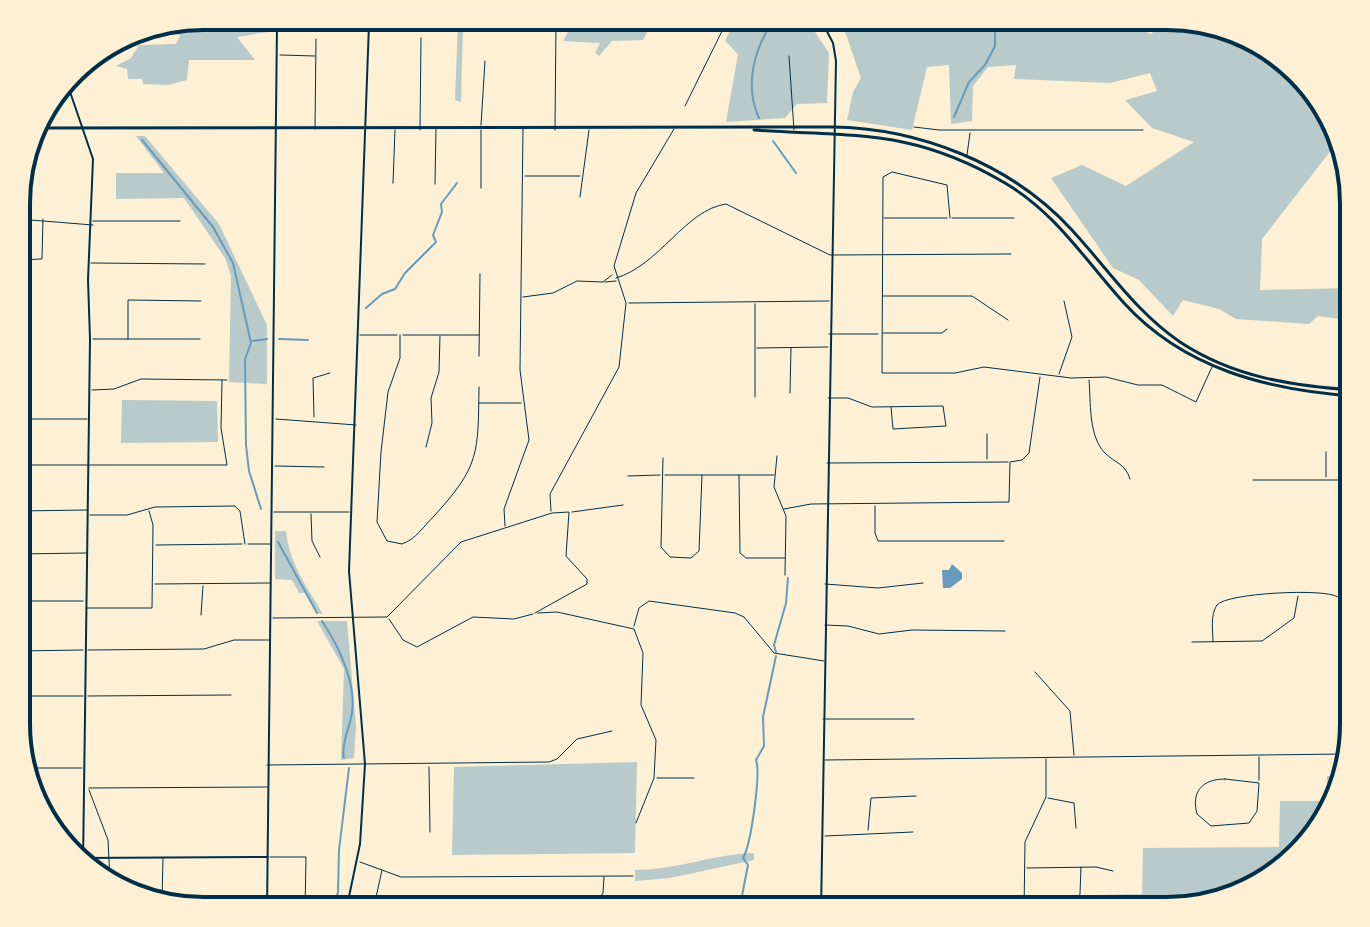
<svg xmlns="http://www.w3.org/2000/svg" width="1370" height="927" viewBox="0 0 1370 927" font-family="'Source Sans 3',sans-serif">
  <rect width="100%" height="100%" fill="#fdf0d5"/>
  <path fill="#b9caca" d="M1172 16 1280 54 1334 120 1354 192V207L1346 204 1338 190 1332 149 1262 239 1260 290 1354 288V321L1318 316 1309 324 1236 319 1219 309 1183 300 1173 316 1139 280 1113 268 1051 178 1082 165 1126 186 1194 142 1152 128 1125 100 1157 91 1150 73 1110 83 1014 79 1016 65 988 67 973 86 972 121 951 124 949 65 927 67 912 130 847 120 853 92 861 78 841 20 1137 17 1138 28 1151 34Z
    M807 20 829 53 827 103 797 104 785 118 726 122 738 54 725 41 734 21Z
    M580 22H629L649 29 643 40 612 41 599 56 595 53 600 43 563 41 569 30 579 27Z
    M458 23H463L461 102 455 100Z
    M274 25V31L237 37 255 60H189L187 80 168 85 143 84 142 79H128L127 69 116 66 131 58 139 45 176 44 180 36 160 26Z
    M136 136H145L219 224 267 325V384L229 382 231 276 225 258 184 198 116 199V173H164Z
    M122 400 217 401 218 442 121 443Z
    M275 531H286C289 563 307 587 323 614L316 613 306 593H299L292 580 275 579Z
    M317 621H347L356 726 354 758 341 760 344 669Z
    M637 762 635 853 452 855 454 767Z
    M1327 776H1339L1316 837 1250 891 1167 911H1096V895L1142 894 1143 848 1279 847 1280 801H1327Z
    M754 853V860L670 878 635 881V870C676 870 714 854 754 853Z"/>
  <path fill="#669bbc" d="M952 564 962 573V579L950 588H943L942 570H949Z"/>
  <g fill="none" stroke-linecap="round" stroke-linejoin="round">
    <path stroke="#669bbc" stroke-width="2" d="M83 61 85 71
      M954 117 969 82 985 65 995 46V18
      M759 118C744 86 754 48 774 20
      M142 140 213 227 233 263 251 343 245 359 246 445 249 471 261 509
      M773 141 796 173
      M366 308 382 294 395 289 405 273 436 242 433 235 442 212 441 204 457 183
      M279 339 308 340
      M253 341 267 339
      M278 542 317 613
      M322 621C340 648 360 690 350 722 347 732 341 749 344 758
      M776 652 774 645 786 603 788 578
      M333 911 338 892 339 850 349 768
      M739 911 748 865 743 858C751 845 761 773 756 760L764 746 763 717 776 656"/>
    <path stroke="#003049" stroke-width="1" d="M280 55 315 56
      M789 56 794 130
      M71 84 89 75 95 54
      M685 106 727 21
      M481 125 485 61
      M914 127 939 130H1143
      M315 129 316 39
      M420 130 421 38
      M555 130 556 22
      M967 155 970 133
      M525 176H580
      M393 183 395 130
      M435 184 436 129
      M481 188V130
      M580 197 589 130
      M884 218H947
      M950 218 947 185 892 172 883 177 882 373H955L984 367 1071 378 1106 377 1138 385H1162L1196 402 1212 367
      M952 218H1014
      M18 219 93 225
      M93 221H180
      M18 260 42 259 43 219
      M91 263 205 264
      M616 278C660 265 685 210 726 204L830 255 1011 254
      M605 282 616 281
      M883 296H972L1008 320
      M523 297 553 293 577 281 603 282 612 275
      M629 303 829 301
      M883 333H942L947 329
      M829 334H878
      M360 335H397
      M400 335V358L388 392 381 452 377 522 387 541 402 544C416 539 424 526 434 516 480 466 478 453 479 387
      M403 335H479
      M93 339H200
      M128 339V300L201 301
      M757 348 828 347
      M479 356 480 274
      M1059 374 1072 337 1064 301
      M1089 380C1091 401 1088 436 1105 453 1116 464 1125 463 1130 479
      M92 390 114 389 141 379 227 380
      M790 393 791 348
      M755 397V304
      M828 398H848L872 407 943 406 946 426 893 429 891 407
      M479 403H521
      M314 417 313 378 330 373
      M18 419H87
      M276 419 356 425
      M426 447 432 423 431 398 439 372 440 336
      M777 456 774 487 786 516 785 575
      M663 458 661 547 670 557 691 558 699 551 702 475
      M987 459V434
      M827 463 1008 462
      M18 465H227L221 428 222 380
      M275 466 324 467
      M665 475H774
      M739 475 740 553 746 558H785
      M628 476 660 475
      M1326 477V452
      M1253 480H1354
      M875 506V533L878 541H1004
      M784 509 811 504 1009 502 1010 462 1022 460 1029 453 1040 377
      M18 511 87 510
      M551 511 550 494 619 367 626 303 614 266 636 193 674 129
      M274 512H349
      M572 512 623 505
      M311 514 312 541 320 557
      M90 515H127L155 507 235 506 240 511 245 544
      M505 526 504 509 529 440 520 370 523 129
      M248 544H270
      M156 545 242 544
      M18 554 87 553
      M155 584 270 583
      M825 584 878 588 923 583
      M18 601H83
      M87 608H152L153 525 149 511
      M538 613 557 612 634 629 643 653 641 705 656 740 654 778 636 823
      M201 615 203 586
      M273 618 387 617 461 542 552 513 569 512 566 556 587 579V584L535 613
      M389 619 403 640 417 647 473 617 514 619 533 614
      M825 625 848 626 879 634 912 630 1005 631
      M634 626 639 608 649 601 735 613 744 617 774 653 824 661
      M1192 642 1262 641 1294 618 1298 596
      M1213 642C1213 631 1210 615 1217 605 1226 593 1325 588 1338 597 1350 606 1345 624 1354 636
      M88 650 204 649 234 640H269
      M18 651 83 650
      M1035 672 1070 711 1074 755
      M18 696H83
      M88 696 231 695
      M823 719H914
      M825 760 1347 754
      M267 765 549 762 557 759 577 739 612 731
      M429 767 430 832
      M24 768H82
      M657 778H694
      M1225 779 1259 783 1257 811 1249 823 1211 826 1197 814C1191 792 1202 779 1225 779Z
      M1259 780V757
      M89 788 267 787
      M89 790 108 840 110 880
      M1048 798 1074 803 1076 828
      M868 830 871 798 916 796
      M825 836 913 832
      M270 857H306L305 911
      M360 862 401 877 633 876
      M1027 868 1096 867 1113 871
      M162 900 163 858
      M373 911 382 870
      M590 911 603 893 604 877
      M753 911V901
      M829 911V905
      M1024 911 1025 842 1046 797V759
      M1072 911 1080 894 1081 867"/>
    <path stroke="#003049" stroke-width="2" d="M821 20 833 43 836 61 821 911
      M66 80 93 159 88 280 90 339 83 865
      M77 858 268 857
      M267 911 277 25"/>
    <path stroke="#003049" stroke-width="2" d="M346 911 360 844 365 764 349 571 369 24"/>
    <path stroke="#003049" stroke-width="3" d="M35 128 832 127C919 128 1011 164 1071 229 1108 269 1135 311 1180 342 1233 377 1292 386 1354 390
      M754 130C854 137 912 128 1005 183 1056 213 1085 260 1124 303 1184 369 1268 390 1354 396"/>
  </g>
  <path d="M0 0H1370V927H0ZM203 30H1167A173 173 0 0 1 1340 203V724A173 173 0 0 1 1167 897H203A173 173 0 0 1 30 724V203A173 173 0 0 1 203 30Z" fill="#fdf0d5" fill-rule="evenodd"/>
  <path fill="none" stroke="#003049" stroke-width="4" d="M203 30H1167A173 173 0 0 1 1340 203V724A173 173 0 0 1 1167 897H203A173 173 0 0 1 30 724V203A173 173 0 0 1 203 30Z"/>
</svg>
